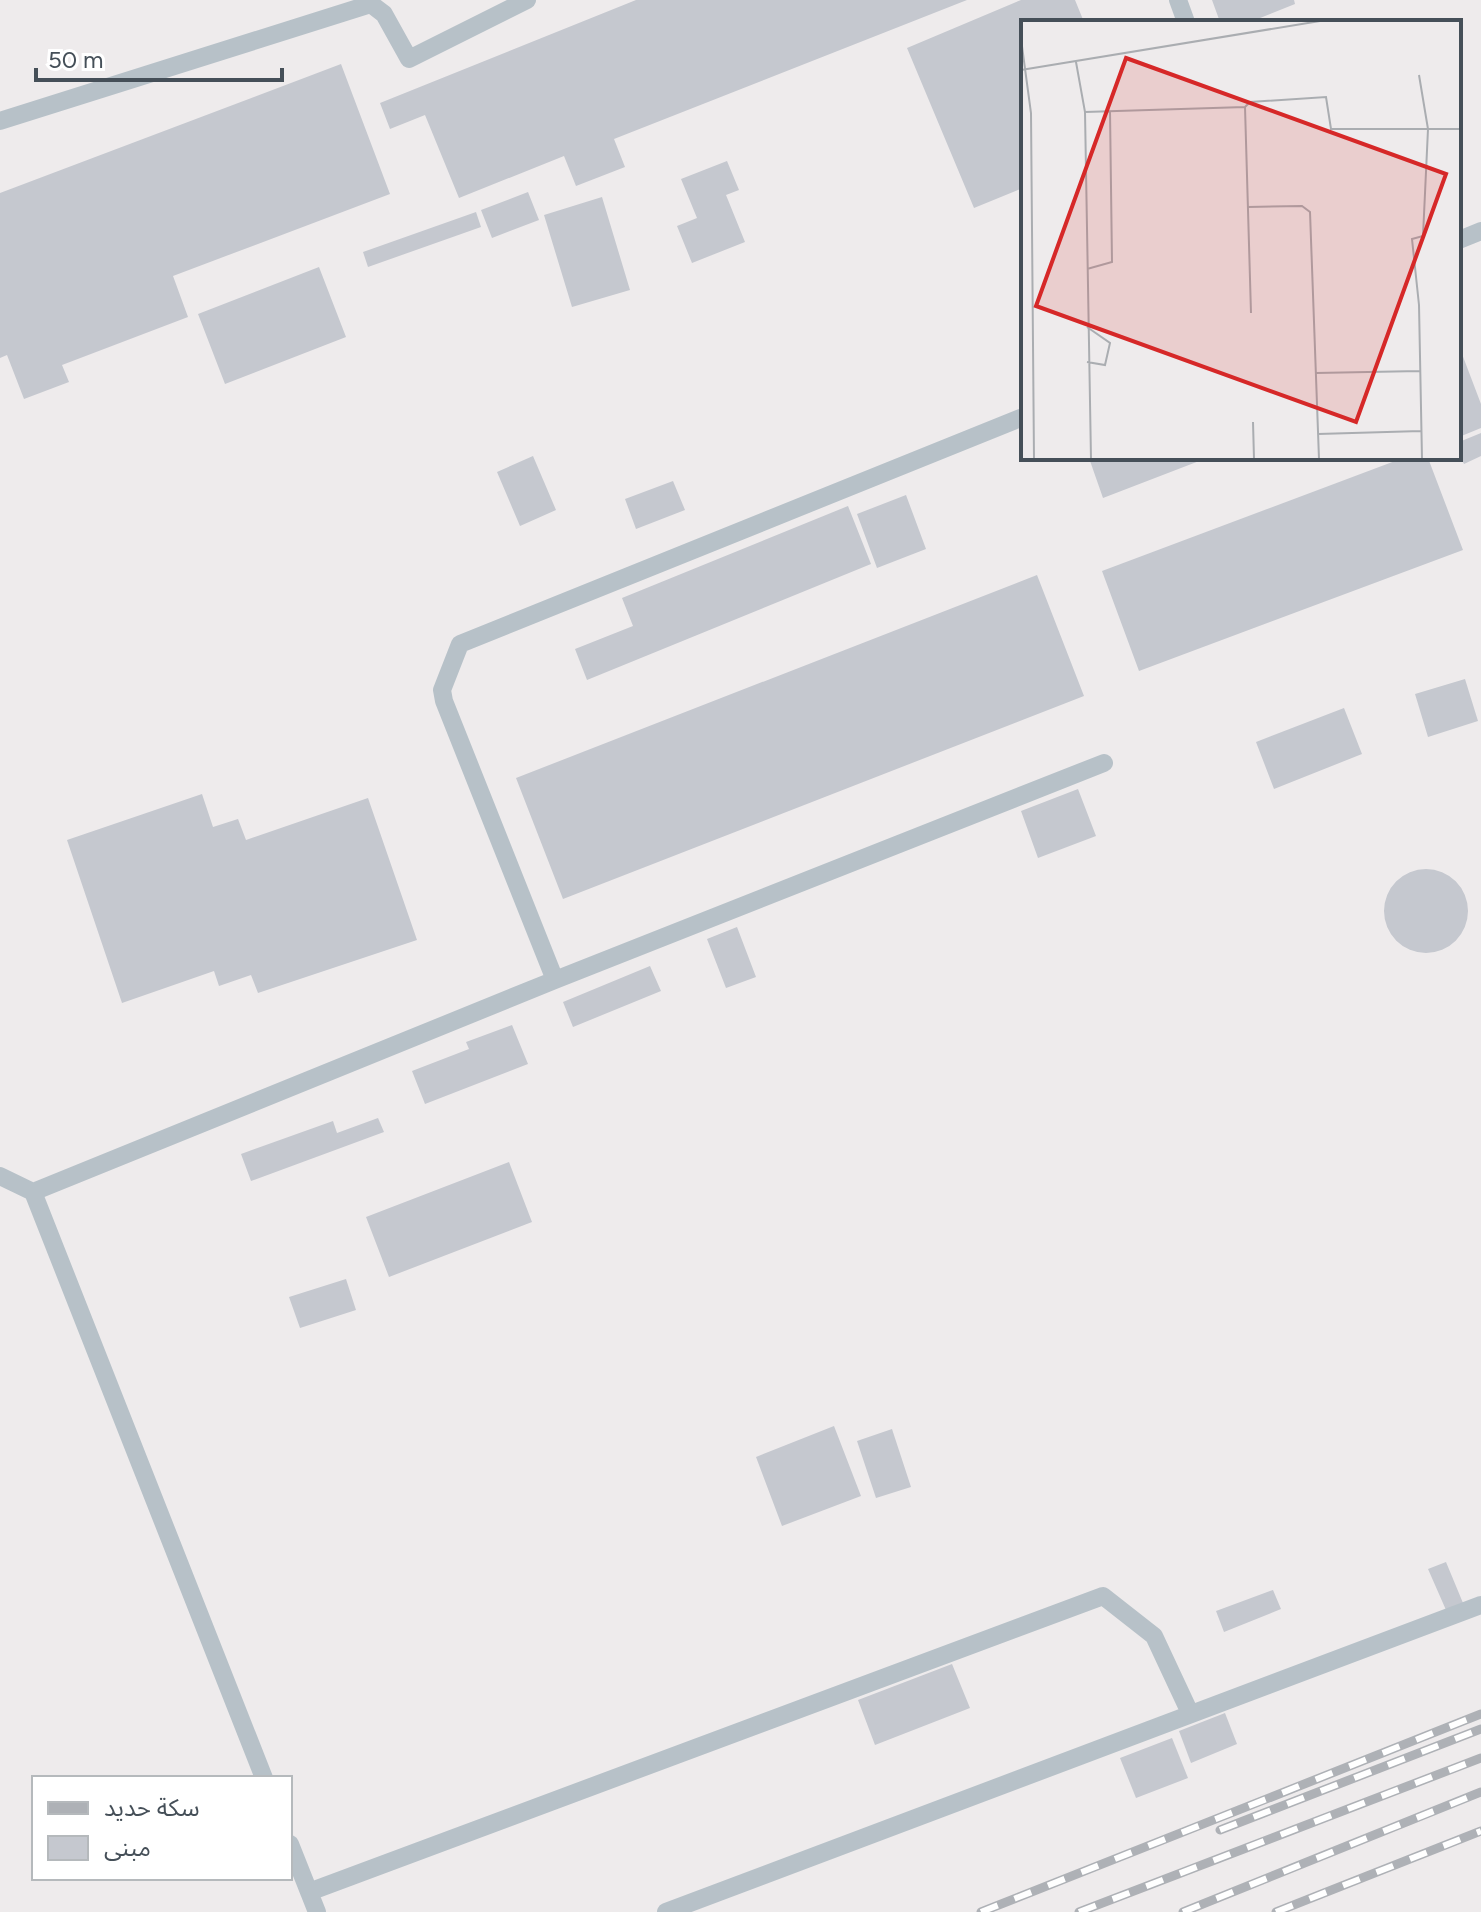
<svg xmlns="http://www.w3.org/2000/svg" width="1481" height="1912" viewBox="0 0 1481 1912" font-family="Figtree,'Noto Sans Arabic',sans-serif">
  <rect width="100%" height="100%" fill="#eeebec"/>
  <path fill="#c5c8cf" d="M636 0H967L614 139 625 167 576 186 564 156 459 198 425 115 390 129 380 103Z
    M1021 0H1075L1084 22H1023V188L974 208 907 48Z
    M1212 0H1294L1295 4 1250 22H1220Z
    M341 64 390 194 173 276 188 317 62 365 69 382 24 399 7 355 0 358V193Z
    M727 161 739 190 726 195 745 242 692 263 677 226 697 218 681 179Z
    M528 192 539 220 492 238 481 210Z
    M602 197 630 290 572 307 544 215Z
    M476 212 481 227 368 267 363 252Z
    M319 267 346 337 225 384 198 314Z
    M1459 346 1481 404V428L1459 437Z
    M1481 433V456L1464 464 1459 454V442Z
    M533 456 556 510 520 526 497 472Z
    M1089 458H1207L1103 498Z
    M1403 458H1428L1463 550 1139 671 1102 571Z
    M673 481 685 510 636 529 625 499Z
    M906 495 926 549 877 568 857 514Z
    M848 506 871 564 587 680 575 649 633 626 622 598Z
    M1037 575 1084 696 563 899 516 778Z
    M1465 679 1478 721 1428 737 1415 694Z
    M1344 708 1362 754 1274 789 1256 742Z
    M1078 789 1096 836 1038 858 1021 811Z
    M202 794 213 827 238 819 246 840 368 798 417 940 258 993 251 975 219 986 214 971 122 1003 67 840Z
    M1384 911a42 42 0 1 1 84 0a42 42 0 1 1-84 0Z
    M737 927 756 977 726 988 707 939Z
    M650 966 661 991 573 1027 563 1002Z
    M512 1025 528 1064 425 1104 412 1071 469 1049 466 1042Z
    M378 1118 384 1132 251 1181 241 1154 333 1121 337 1133Z
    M509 1162 532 1222 389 1277 366 1217Z
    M346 1279 356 1310 300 1328 289 1297Z
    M834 1426 861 1496 782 1526 756 1457Z
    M892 1429 911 1487 876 1498 857 1441Z
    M1446 1562 1463 1603 1446 1610 1428 1569Z
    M1273 1590 1281 1609 1224 1632 1216 1611Z
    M952 1664 970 1708 875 1745 858 1700Z
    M1225 1713 1237 1744 1191 1763 1179 1731Z
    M1172 1738 1188 1778 1136 1798 1120 1758Z"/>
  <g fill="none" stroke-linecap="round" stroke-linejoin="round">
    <path stroke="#b7c1c8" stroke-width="18" d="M1178 0 1186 22
      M0 121 371 4 384 14 409 59 527 0
      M1459 240 1481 231
      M555 980 444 701 442 690 460 644 1023 417
      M0 1176 33 1192 555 980 1104 763
      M33 1192 264 1778
      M290 1844 317 1912
      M309 1892 1103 1596 1154 1636 1190 1713
      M666 1912 1481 1605"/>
    <defs>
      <path id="rail" d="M1220 1830 1481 1729
        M981 1912 1481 1714
        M1079 1912 1481 1758
        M1183 1912 1481 1792
        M1276 1912 1481 1831"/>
    </defs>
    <use href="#rail" stroke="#aeb1b6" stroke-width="9"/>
    <use href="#rail" stroke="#fff" stroke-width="6" stroke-dasharray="18" stroke-linecap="butt"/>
  </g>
  <g transform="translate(1021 20)">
    <rect width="440" height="440" fill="#eeebec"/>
    <path fill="none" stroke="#aaadb1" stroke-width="2" d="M0 19 10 93 13 439M55 42 64 92 70 439M0 50 299 1M398 55 407 109 402 216 391 219 398 285 401 439M64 92 224 87M227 187 281 186 289 192 298 439M66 249 91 242 89 91M230 293 224 87 229 82 305 77 310 109H440M66 307 89 323 84 345 66 342M295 353 399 351M232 402 233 439M297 414 400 411"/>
    <path fill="#d62828" fill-opacity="0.15" stroke="#d62828" stroke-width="4" d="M105 38 425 154 335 402 15 286Z"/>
    <rect width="440" height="440" fill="none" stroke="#454f58" stroke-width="4"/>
  </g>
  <rect x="32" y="1776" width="260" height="104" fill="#ffffff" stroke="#b5b9bc" stroke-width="2"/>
  <rect x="48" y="1802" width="40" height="12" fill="#aeb1b6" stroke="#b5b9bc" stroke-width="2"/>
  <text x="104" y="1816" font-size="24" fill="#454f58">سكة حديد</text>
  <rect x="48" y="1836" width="40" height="24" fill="#c5c8cf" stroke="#b5b9bc" stroke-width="2"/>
  <text x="104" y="1856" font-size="24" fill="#454f58">مبنى</text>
  <path d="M36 68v12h246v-12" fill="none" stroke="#454f58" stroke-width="4"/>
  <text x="48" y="68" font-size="24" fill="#454f58" stroke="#ffffff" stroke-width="6" paint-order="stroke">50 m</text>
</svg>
